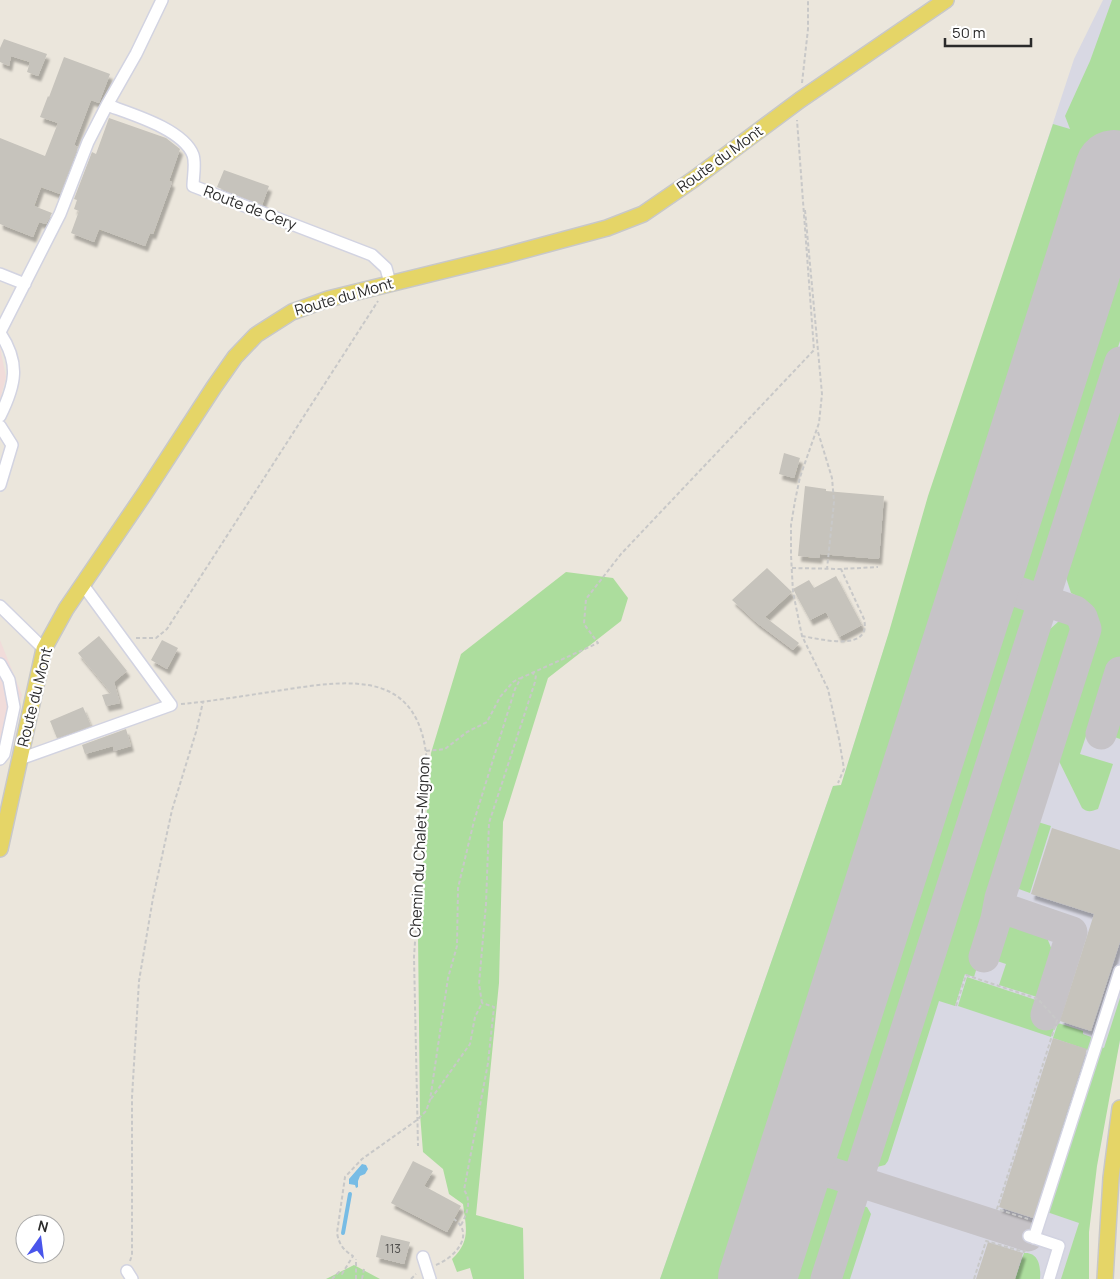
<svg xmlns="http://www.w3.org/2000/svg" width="1120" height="1279" viewBox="0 0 1120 1279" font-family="Manrope,sans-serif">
  <defs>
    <filter id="shadow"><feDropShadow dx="3" dy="5.5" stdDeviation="1" flood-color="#0004"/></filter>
  </defs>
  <rect width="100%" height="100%" fill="#ebe6dc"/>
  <path fill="#f1dcda" d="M0 347 6 377 0 400Z
    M0 640 22 695 5 763H0Z"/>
  <path fill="#d8d8e3" d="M1103 0H1120V1041L1092 1160 1082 1279H660L833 786 841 785 970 376 1074 59Z"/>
  <path fill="#acdd9d" d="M1112 0H1120V169L1095 161 735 1279H660L833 786 841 785 889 632 928 496 1053 124 1070 129 1065 116 1090 61Z
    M1120 216V341L1046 572C1034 595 1004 585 1009 559Z
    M1120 383V660L1096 733 1088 730 1080 754 1113 764 1098 809C1092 811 1088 813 1082 808L1057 757 1097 633C1097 614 1088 601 1071 593L1062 565Z
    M566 572 613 578 628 598 621 621 548 678 503 822 499 983 476 1215 523 1228 524 1279H473L470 1268 457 1272 452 1259C471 1241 466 1227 463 1204L449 1194 443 1169 423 1152 420 1114 418 933 431 753 461 654Z
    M1010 600C1024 602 1031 611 1028 625L858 1154C847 1176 818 1167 822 1142L992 613 999 603Z
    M1063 618 1071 621 1076 628 985 914 992 917 974 977 965 974 955 1006 939 1001 888 1161 885 1165 877 1167 873 1164 872 1156 1038 640 1059 621Z
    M1120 687V739L1109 735 1106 729Z
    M1038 822 1051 826 1030 893 1016 888 1014 885 1033 824Z
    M1001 919 1045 933 1052 950 1037 997 999 985 1006 964 988 958Z
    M967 977 1036 1000 1033 1011 1057 1020 1051 1037 958 1006Z
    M1120 998V1040L1097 1166 1089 1232V1279H1061L1079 1223 1047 1212 1099 1046 1104 1048Z
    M1058 1023 1083 1031V1034L1091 1037 1092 1043 1063 1134 1062 1129 1088 1050 1053 1038Z
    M824 1180C835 1181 841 1187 843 1199L818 1279H778L806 1193 812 1183Z
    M860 1206 867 1207 871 1214 850 1279H832L854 1211Z
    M1024 1253C1039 1252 1041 1267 1040 1279H1015Z
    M354 1265 380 1279H326Z"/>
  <path fill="#77bce5" d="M362 1164 366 1165 368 1169 365 1174 360 1176 358 1181V1187L356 1188 355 1185 349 1184V1179Z"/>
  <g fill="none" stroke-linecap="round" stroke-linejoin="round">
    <path stroke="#77bce5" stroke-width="4" d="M343 1233 350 1194"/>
    <path stroke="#c6c3c7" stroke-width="31" d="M1102 209 1109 197 1120 191
      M972 613C980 597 989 589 1009 589
      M1101 734 1120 672
      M1000 898 1001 904 1008 910 1072 932 1046 1015
      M984 957 996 919 1000 898 1086 629 1082 617 1075 611 1009 589C994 578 990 566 993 548
      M806 1128C803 1146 806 1160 823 1170L1028 1236
      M783 1199C793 1179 808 1168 830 1173
      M826 1279 1120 362"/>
    <path stroke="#c6c3c7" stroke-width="78" d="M757 1279 1114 169"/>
  </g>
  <path fill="#c6c3bc" filter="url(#shadow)" d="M4 39 47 54 38 76 27 72 30 62 11 56 9 66 0 62V48Z
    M64 57 110 74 99 103 91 100 74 145 78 147 60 194 41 187 34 206 52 213 46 224 39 222 33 237 0 224V138L45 156 58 123 40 117 48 96 49 97Z
    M109 118 166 138 180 149 169 181 172 182 153 234 150 233 145 246 99 229 94 242 71 233 79 211 74 209 77 200 74 199 92 152 96 154Z
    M224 170 269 186 262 205 217 187Z
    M784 453 800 458 794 478 779 474Z
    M805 486 826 489V491L884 496 879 559 820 554 819 558 798 556Z
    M767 568 792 592 765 617 799 643 793 650 757 623 732 600Z
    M836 576 862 625 839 637 826 612 810 620 793 589 809 580 814 588Z
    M99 636 127 671 114 682 120 703 106 706 102 695 111 693 78 653Z
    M162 640 178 648 167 669 151 660Z
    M83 707 91 726 57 738 50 721Z
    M126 729 131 746 114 751 113 746 85 754 82 745Z
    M1052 828 1120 850V942L1091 1031 1060 1021 1094 914 1031 894Z
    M1053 1038 1087 1049 1033 1218 999 1207Z
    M413 1161 433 1171 424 1186 461 1206 447 1232 391 1203Z
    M381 1235 410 1242 404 1264 376 1257Z
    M988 1242 1023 1253 1015 1279H976Z"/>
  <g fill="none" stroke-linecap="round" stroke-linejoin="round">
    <defs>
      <path id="minor" d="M107 105C131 114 183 129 193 155 196 163 193 178 193 186L372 255 386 268 390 283
        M0 274 25 284
        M0 332 60 214 88 142 107 105 136 54 162 0
        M0 333C20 363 16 384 0 416
        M0 426 12 445 0 485
        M0 606 44 649
        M0 664 9 680 14 707 4 754 0 759
        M20 759 171 705 83 585
        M1029 1236 1059 1246 1049 1279
        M1034 1238 1120 971
        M423 1257 430 1279
        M127 1271 132 1279"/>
      <path id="major" d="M0 849 44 649 66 609 145 493 214 387 235 357 256 335 292 312 328 299 503 256 607 228 643 214 694 179 800 100 946 0
        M1105 1279 1111 1178 1120 1108"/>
    </defs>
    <use href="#minor" stroke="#d2d3e1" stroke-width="14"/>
    <use href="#major" stroke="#c8c8c8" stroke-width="18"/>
    <path stroke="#c8c8c8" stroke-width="2" stroke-dasharray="4 2.5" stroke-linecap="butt" d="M802 83 808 29V0
      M805 210 822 394 819 423 800 477 795 501 791 525V555L793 592 802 636 828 689 839 739 844 769 838 783
      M818 432 832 478 834 502 827 569
      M792 568 841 569 878 567
      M802 636C820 639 872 653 864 619L841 569
      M136 638H156L167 629 378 301
      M181 704C215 701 249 695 283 690 353 679 421 670 427 764L414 957 418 1146
      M426 751 445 749 467 732 487 722 500 697 513 682 520 678
      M956 1006 966 975 1038 999 1057 1020 997 1209 1028 1219
      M431 1099 470 1044 475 1017 482 1003 479 984 486 904 489 823 535 682 536 675 532 673
      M461 1225C467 1214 472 1201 464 1190L488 1063 494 1007 482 1003
      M130 1261 132 1255V1097L139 981 153 898 172 810 196 732 203 702
      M436 1265C454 1258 476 1235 454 1219
      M332 1279 339 1272 342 1274 353 1256C343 1250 339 1244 337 1233L345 1177 362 1159 417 1120 426 1111 430 1100 448 978 457 946 458 888 474 821 515 689 521 678 598 643 584 624 586 599 621 554 814 350 797 120
      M356 1279V1259
      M362 1279 364 1269
      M411 1279 416 1274
      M974 1279 986 1241 1024 1252 1027 1248"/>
    <use href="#minor" stroke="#fff" stroke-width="11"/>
    <use href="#major" stroke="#e5d567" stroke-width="15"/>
  </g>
  <g text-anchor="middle" stroke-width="4.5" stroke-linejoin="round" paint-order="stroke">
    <g font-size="12" fill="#51504e">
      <text x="393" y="1253">113</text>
    </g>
    <g font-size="15" fill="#2a2a2a" stroke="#fff">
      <text transform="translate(720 159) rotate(-36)" y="5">Route du Mont</text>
      <text transform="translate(250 208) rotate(21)" y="5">Route de Cery</text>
      <text transform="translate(344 297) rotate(-16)" y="5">Route du Mont</text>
      <text transform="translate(35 697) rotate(-76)" y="5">Route du Mont</text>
      <text transform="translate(420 847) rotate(-87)" y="5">Chemin du Chalet-Mignon</text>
    </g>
  </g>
  <g transform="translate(40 1239) rotate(14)"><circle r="24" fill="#ffffff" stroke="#aaaaaa"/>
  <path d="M0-4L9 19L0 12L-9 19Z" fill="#4955eb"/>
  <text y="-8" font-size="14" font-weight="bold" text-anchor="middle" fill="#2a2a2a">N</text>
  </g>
  <path d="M945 38v8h86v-8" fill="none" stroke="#2a2a2a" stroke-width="2.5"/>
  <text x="952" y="38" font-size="15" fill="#2a2a2a" stroke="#ffffff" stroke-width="4" paint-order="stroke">50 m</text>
</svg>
